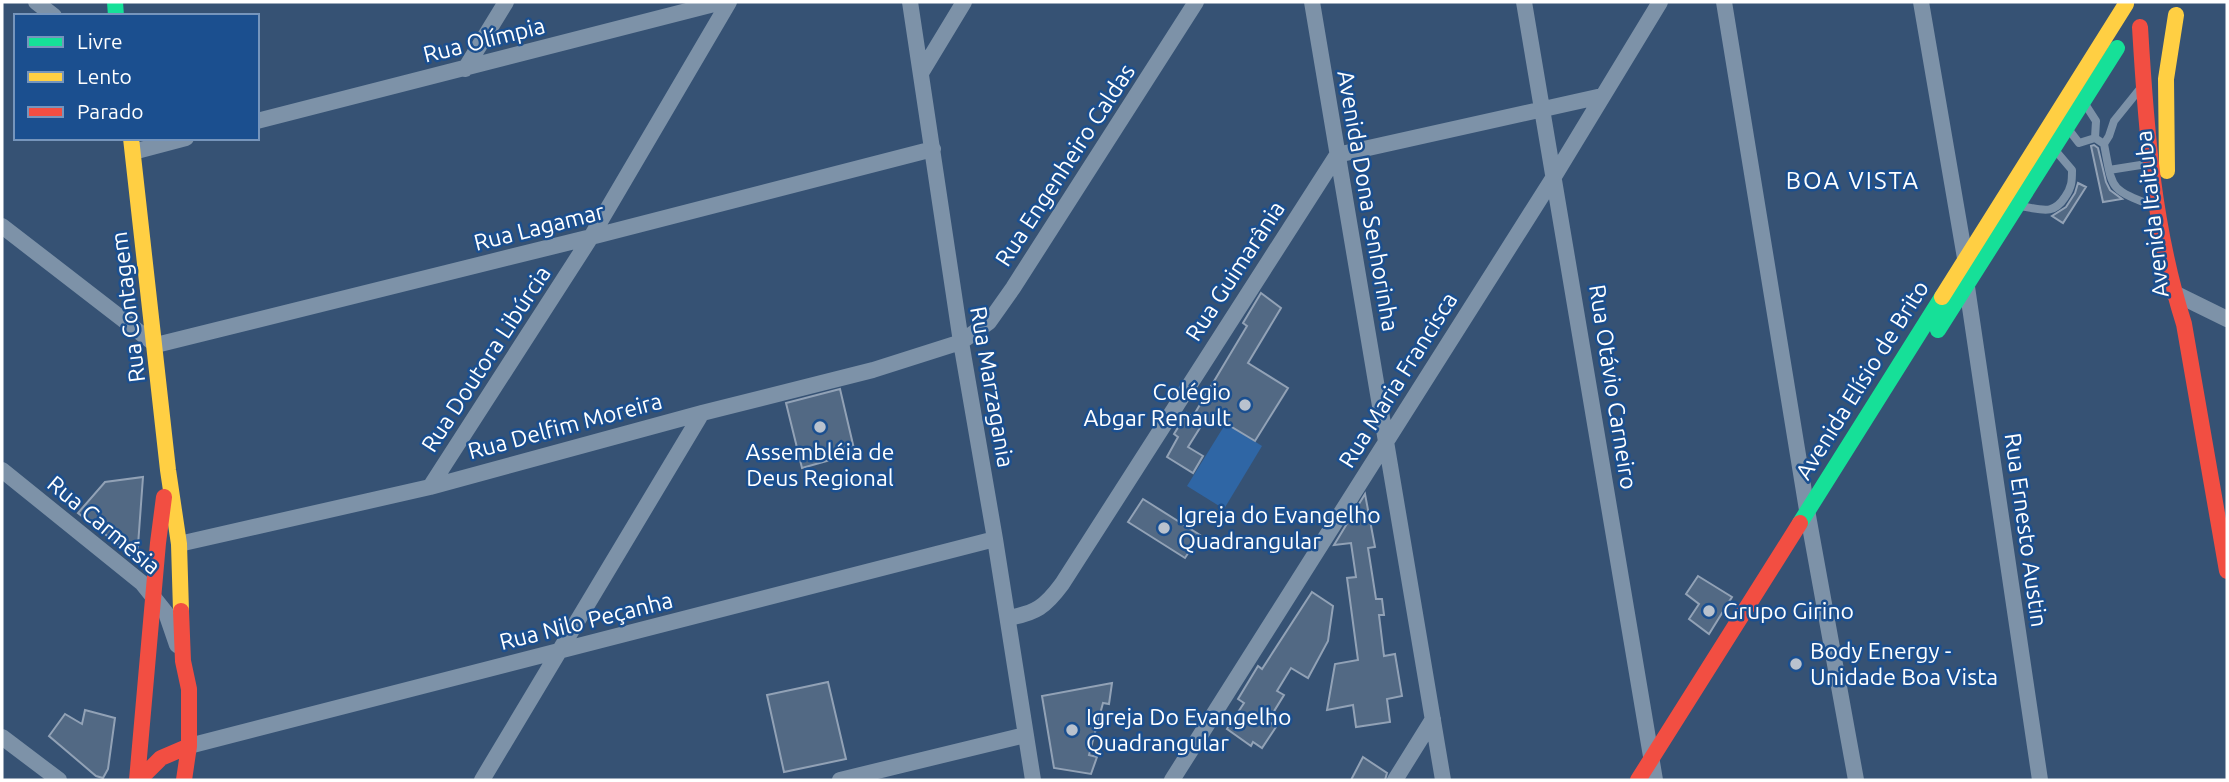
<svg xmlns="http://www.w3.org/2000/svg" width="2229" height="782" viewBox="0 0 2229 782" font-family="Ubuntu,sans-serif">
  <rect width="100%" height="100%" fill="#365274"/>
  <path fill="#2f66a5" d="M1226 423 1262 446 1224 509 1187 486Z"/>
  <path fill="#526984" stroke="#92a2b6" stroke-width="2" d="M2094 145 2098 148 2106 182 2110 190 2122 199 2103 202 2091 146Z
    M2078 183 2086 187 2063 223 2052 216 2066 207 2075 193Z
    M1261 293 1281 308 1248 363 1288 388 1255 441 1215 417 1211 424 1195 413 1247 326 1243 323Z
    M840 389 855 453 802 468 786 403Z
    M1187 413 1203 423 1188 447 1203 456 1193 473 1167 457 1178 437 1174 434Z
    M143 477 137 559 78 513 105 482Z
    M1365 494 1375 547 1368 548 1376 599H1382L1384 615H1379L1384 656 1395 654 1402 696 1387 699 1390 722 1356 727 1353 705 1327 710 1335 664 1358 660 1347 578 1356 577 1351 543 1334 545Z
    M1143 499 1200 535 1185 558 1128 522Z
    M1698 576 1732 597 1709 634 1689 619 1699 604 1686 594Z
    M1312 592 1333 606 1328 641 1308 678 1291 668 1277 691 1284 695 1268 721 1276 727 1262 748 1253 742 1251 746 1227 729 1244 703 1238 699 1258 666 1262 669Z
    M828 682 846 759 784 772 767 695Z
    M1112 683 1109 704 1103 703 1089 755 1097 757 1091 774 1054 768 1042 696Z
    M85 710 115 718 108 769 103 778 96 776 49 736 65 714 82 724Z
    M1363 757 1387 773 1385 780H1351Z"/>
  <g fill="none" stroke-linecap="round" stroke-linejoin="round">
    <path stroke="#7d92a8" stroke-width="8" d="M2085 104 2096 121 2095 138 2104 144 2109 136 2114 121 2139 90
      M2069 130 2079 143 2095 138
      M2104 144C2113 190 2108 188 2153 206
      M2109 170 2147 164
      M2020 206C2041 209 2053 216 2065 197 2072 187 2072 181 2072 170L2055 150"/>
    <path stroke="#7d92a8" stroke-width="16" d="M36 2 54 16
      M910 2 961 342 995 539 1033 780
      M1312 2 1443 780
      M1524 2 1655 780
      M1724 2 1807 510 1856 780
      M1921 2 1965 258
      M465 69 506 2
      M921 73 964 2
      M257 121 722 2
      M133 152 186 138
      M2 226 156 345 591 237 933 149
      M1967 287 2040 780
      M2172 292 2227 319
      M2 470 142 583 166 613 177 645
      M430 487 591 237 729 2
      M179 544 430 487 702 413 873 370 961 342 989 322 1013 288 1196 2
      M1008 618C1036 613 1045 607 1062 584L1337 155 1602 96
      M2 737 59 780
      M189 746 995 539
      M482 780 702 413
      M840 780 1025 735
      M1172 780 1555 175 1660 2
      M1395 780 1433 719"/>
    <path stroke="#16e098" stroke-width="16" d="M115 2 116 16
      M1938 330 2117 48
      M1800 523 1942 297"/>
    <path stroke="#ffcf43" stroke-width="16" d="M131 138 168 470 179 544 181 611
      M2167 171 2166 79 2176 15
      M1942 297 2126 4"/>
    <path stroke="#f24e42" stroke-width="16" d="M2140 27C2146 128 2153 227 2184 324L2227 571
      M181 611 183 661 189 689V746L184 780
      M137 780 158 543 164 497
      M139 780 161 758 189 746
      M1638 780 1800 523"/>
  </g>
  <g fill="#b9c2ce" stroke="#1b4f8f" stroke-width="2.5">
    <circle cx="1245" cy="405" r="7"/>
    <circle cx="820" cy="427" r="7"/>
    <circle cx="1164" cy="528" r="7"/>
    <circle cx="1709" cy="611" r="7"/>
    <circle cx="1796" cy="664" r="7"/>
    <circle cx="1072" cy="730" r="7"/>
  </g>
  <g text-anchor="middle" stroke-width="5" stroke-linejoin="round" paint-order="stroke">
    <g font-size="23" fill="#fff" stroke="#1b4f8f">
      <text transform="translate(484 40) rotate(-14)" y="8">Rua Olímpia</text>
      <text transform="translate(1065 165) rotate(-57)" y="8">Rua Engenheiro Caldas</text>
      <text transform="translate(1368 201) rotate(80)" y="8">Avenida Dona Senhorinha</text>
      <text transform="translate(2152 214) rotate(-96)" y="8">Avenida Itaituba</text>
      <text transform="translate(539 227) rotate(-14)" y="8">Rua Lagamar</text>
      <text transform="translate(1235 271) rotate(-57)" y="8">Rua Guimarânia</text>
      <text transform="translate(128 307) rotate(-97)" y="8">Rua Contagem</text>
      <text transform="translate(486 359) rotate(-57)" y="8">Rua Doutora Libúrcia</text>
      <text transform="translate(1398 380) rotate(-58)" y="8">Rua Maria Francisca</text>
      <text transform="translate(1862 380) rotate(-58)" y="8">Avenida Elísio de Brito</text>
      <text transform="translate(992 387) rotate(80)" y="8">Rua Marzagania</text>
      <text transform="translate(1613 387) rotate(81)" y="8">Rua Otávio Carneiro</text>
      <text transform="translate(565 426) rotate(-15)" y="8">Rua Delfim Moreira</text>
      <text transform="translate(104 525) rotate(40)" y="8">Rua Carmésia</text>
      <text transform="translate(2026 530) rotate(82)" y="8">Rua Ernesto Austin</text>
      <text transform="translate(586 621) rotate(-14)" y="8">Rua Nilo Peçanha</text>
    </g>
    <g font-size="23" fill="#fff" stroke="#1b4f8f" text-anchor="start">
      <text x="1231" y="400" text-anchor="end">Colégio<tspan x="1231" dy="26">Abgar Renault</tspan></text>
      <text x="820" y="460" text-anchor="middle">Assembléia de<tspan x="820" dy="26">Deus Regional</tspan></text>
      <text x="1178" y="523">Igreja do Evangelho<tspan x="1178" dy="26">Quadrangular</tspan></text>
      <text x="1723" y="619">Grupo Girino</text>
      <text x="1810" y="659">Body Energy -<tspan x="1810" dy="26">Unidade Boa Vista</tspan></text>
      <text x="1086" y="725">Igreja Do Evangelho<tspan x="1086" dy="26">Quadrangular</tspan></text>
    </g>
    <g font-size="24" letter-spacing="2" fill="#fff" stroke="#1b4f8f">
      <text x="1853" y="189">BOA VISTA</text>
    </g>
  </g>
  <rect width="2229" height="782" fill="none" stroke="#ffffff" stroke-width="7"/>
  <rect x="14" y="14" width="245" height="126" fill="#1b4f8f" stroke="#7695bc" stroke-width="2"/>
  <rect x="28" y="37" width="35" height="10" fill="#16e098" stroke="#7695bc" stroke-width="2"/>
  <text x="77" y="49" font-size="21" fill="#ffffff">Livre</text>
  <rect x="28" y="72" width="35" height="10" fill="#ffcf43" stroke="#7695bc" stroke-width="2"/>
  <text x="77" y="84" font-size="21" fill="#ffffff">Lento</text>
  <rect x="28" y="107" width="35" height="10" fill="#f24e42" stroke="#7695bc" stroke-width="2"/>
  <text x="77" y="119" font-size="21" fill="#ffffff">Parado</text>
</svg>
